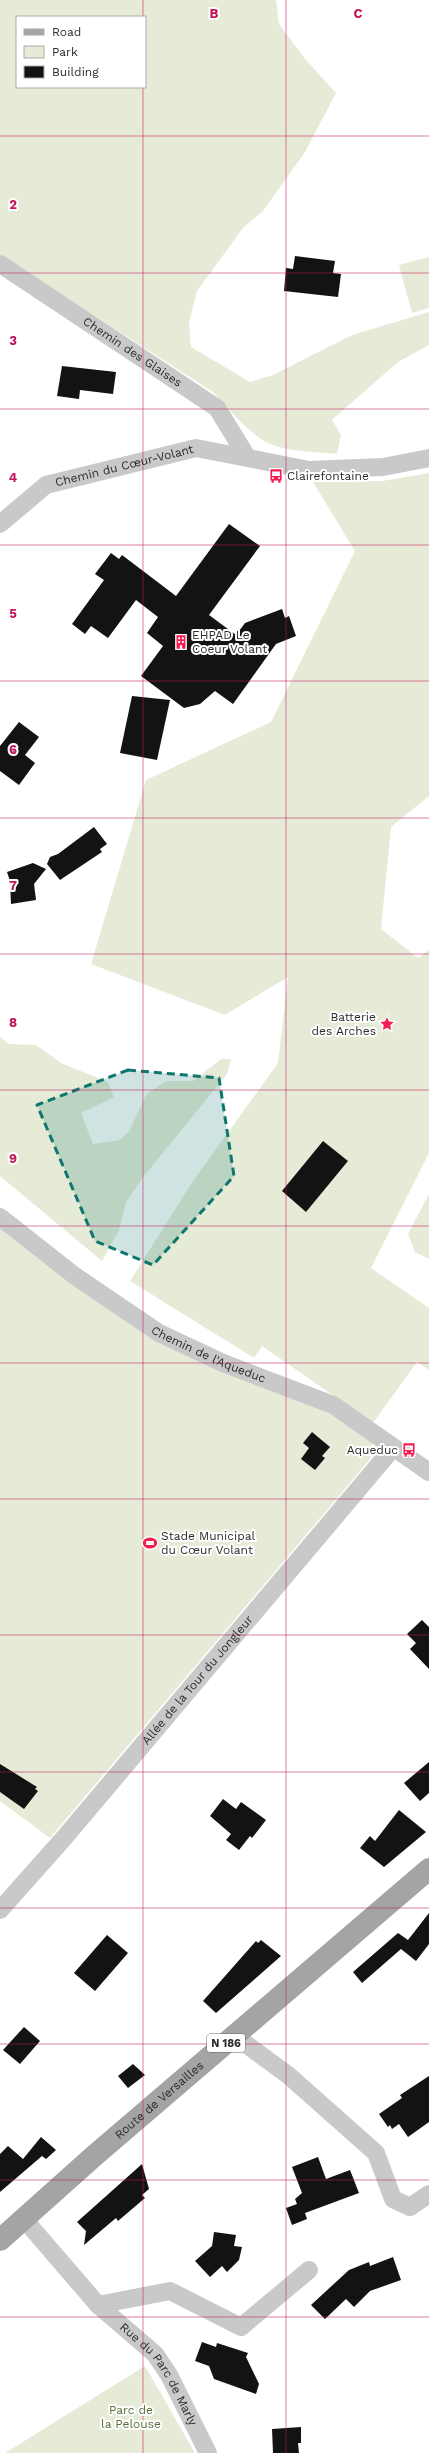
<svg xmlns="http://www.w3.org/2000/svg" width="429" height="2453" viewBox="0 0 429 2453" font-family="'Work Sans',sans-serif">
  <rect width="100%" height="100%" fill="#fff"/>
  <path fill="#e6ebd7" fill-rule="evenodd" d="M0 0H276L279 24 305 59 336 93 305 152 263 211 243 228 197 291 189 323 191 347 250 382 273 375 352 335 429 312V345L398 362 332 420 341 435 337 454C316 452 291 452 270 444 252 437 227 407 213 392L0 255ZM17 17H145V87H17Z
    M429 257V308L412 313 399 265Z
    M429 473V796L391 827 381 929 418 958 429 950V1153L371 1268 429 1308V1370L417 1362 373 1423 262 1346 254 1358 130 1281 191 1184 278 1063 288 977 225 1015 91 964 146 780 271 722 355 551 313 482 382 481Z
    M0 1037 9 1044 36 1045 61 1063 108 1082 114 1097 81 1113 93 1144 120 1140 129 1131 147 1094 166 1081H193L221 1059H231L227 1074 144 1176 126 1202 119 1230 102 1261 0 1176Z
    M429 1194V1259L415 1252 408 1234Z
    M0 1228 61 1276 322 1409 372 1443 371 1458 50 1838 0 1801Z
    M145 2366 195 2453H5Z"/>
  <path fill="#131313" d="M295 256 335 261 333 273 341 274 338 297 284 291 286 268 293 269Z
    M62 366 116 372 113 394 80 390 79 399 57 396Z
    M229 524 260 546 209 615 236 635 245 623 282 609 285 618 289 616 296 636 276 644 233 704 215 691 200 704 184 708 141 676 163 646 147 633 158 617 136 600 108 638 91 626 85 634 72 624 104 580 95 574 111 553 119 559 122 555 176 596Z
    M132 696 170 700 157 760 120 753Z
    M19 722 39 737 25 755 35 763 19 785 0 771V746Z
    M94 827 107 844 100 849 102 852 60 880 47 864 50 857 58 854Z
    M33 863 46 869 34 884 36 900 11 904 10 881 7 872Z
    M323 1141 348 1161 306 1212 282 1191Z
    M312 1432 330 1447 322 1456 325 1458 315 1470 301 1459 309 1448 303 1443Z
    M422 1620 429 1627V1669L410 1649 416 1643 407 1634Z
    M429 1762V1793L420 1801 404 1783Z
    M0 1764 37 1787 35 1789 38 1791 24 1809 0 1792Z
    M223 1799 236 1809 241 1802 266 1820 252 1838 250 1836 239 1850 226 1840 231 1834 210 1816Z
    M399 1810 426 1832 384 1867 360 1848 370 1836 375 1841Z
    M429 1913V1944L416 1961 401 1949 362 1983 353 1972 398 1933 408 1940Z
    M107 1935 128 1953 95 1991 74 1973Z
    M261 1940 281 1956 216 2013 203 2001 256 1941 258 1943Z
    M24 2027 40 2041 20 2064 3 2050Z
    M133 2064 145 2075 128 2088 118 2076Z
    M429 2076V2122L408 2137 399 2124 392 2129 390 2125 388 2127 379 2114 402 2098 400 2095Z
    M41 2137 56 2150 46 2159 42 2156 0 2192V2154L8 2146 23 2159Z
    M318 2157 326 2179 350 2170 359 2193 305 2213 307 2219 292 2225 286 2208 297 2204 295 2199 302 2193 292 2167Z
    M142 2164 149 2189 142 2195 145 2198 118 2221 116 2218 84 2245 86 2231 77 2222Z
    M214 2232 236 2235 234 2246 242 2247 239 2260 227 2272 222 2266 210 2277 195 2261 212 2246Z
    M393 2257 401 2280 370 2291 354 2307 346 2299 325 2319 311 2305 349 2270 369 2262 370 2266Z
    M202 2342 216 2347 217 2343 248 2353 246 2357 259 2384 256 2394 214 2379 209 2366 195 2361Z
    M301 2427V2443H298L299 2453H273L272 2429Z"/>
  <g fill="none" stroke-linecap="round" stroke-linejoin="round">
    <g stroke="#c9c9c9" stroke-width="18">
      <path id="s1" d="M0 264 217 408 247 457"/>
      <path id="s2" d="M0 524 46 485 196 448 309 470 383 467 429 458"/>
      <path id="s3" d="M0 1217 75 1276 159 1333 223 1363 333 1405 429 1472"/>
      <path id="s4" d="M0 1910 64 1838 393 1448"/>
      <path d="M235 2036 288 2075 376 2153 393 2199 410 2207 429 2194"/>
      <path id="s5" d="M24 2219 98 2305 155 2354 169 2375 208 2453"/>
      <path d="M98 2305 170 2291 241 2327 309 2270"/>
    </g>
    <path stroke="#a4a4a4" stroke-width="22" id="s6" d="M0 2240 94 2156 429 1869"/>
  </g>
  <path fill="#0f766e" fill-opacity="0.2" stroke="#0f766e" stroke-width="3" stroke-dasharray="8 5" stroke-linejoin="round" d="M128 1070 219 1078 234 1176 153 1265 95 1241 37 1105Z"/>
  <path fill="none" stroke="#c2185b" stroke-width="1" stroke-opacity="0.55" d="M143 0V17M286 0V2453M143 87V2453M0 136H429M0 273H429M0 409H429M0 545H429M0 681H429M0 818H429M0 954H429M0 1090H429M0 1226H429M0 1363H429M0 1499H429M0 1635H429M0 1772H429M0 1908H429M0 2044H429M0 2180H429M0 2317H429"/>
  <defs>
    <symbol id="bus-bare" viewBox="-9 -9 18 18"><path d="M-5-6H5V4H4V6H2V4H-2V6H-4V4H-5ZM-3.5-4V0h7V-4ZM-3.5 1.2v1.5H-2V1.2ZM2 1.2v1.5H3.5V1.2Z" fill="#f41c51" stroke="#fff" stroke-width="2.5" paint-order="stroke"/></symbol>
    <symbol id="building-bare" viewBox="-9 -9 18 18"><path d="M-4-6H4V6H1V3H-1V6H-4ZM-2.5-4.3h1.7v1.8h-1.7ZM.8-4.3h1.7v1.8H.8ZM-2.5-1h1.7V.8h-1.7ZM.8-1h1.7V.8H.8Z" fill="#f41c51" stroke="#fff" stroke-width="2.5" paint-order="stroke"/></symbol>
    <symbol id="sight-bare" viewBox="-9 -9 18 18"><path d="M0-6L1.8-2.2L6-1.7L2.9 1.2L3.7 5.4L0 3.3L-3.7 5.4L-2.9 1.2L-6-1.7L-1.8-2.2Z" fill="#f41c51" stroke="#fff" stroke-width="2.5" paint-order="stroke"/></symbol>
    <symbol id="stadium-bare" viewBox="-9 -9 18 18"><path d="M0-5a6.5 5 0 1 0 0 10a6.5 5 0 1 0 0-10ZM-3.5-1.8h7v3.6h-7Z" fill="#f41c51" stroke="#fff" stroke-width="2.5" paint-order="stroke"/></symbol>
  </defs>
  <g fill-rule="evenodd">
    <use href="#bus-bare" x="266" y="466" width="20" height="20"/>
    <use href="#building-bare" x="171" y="632" width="20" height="20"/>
    <use href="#sight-bare" x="377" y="1014" width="20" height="20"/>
    <use href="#bus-bare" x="399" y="1440" width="20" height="20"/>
    <use href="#stadium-bare" x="140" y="1533" width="20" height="20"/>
  </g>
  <g text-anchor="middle" stroke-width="4" stroke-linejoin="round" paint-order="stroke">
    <rect fill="#fff" stroke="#6b6b6b" stroke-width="1" x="207" y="2034" width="38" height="18" rx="3"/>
    <g font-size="11" font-weight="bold" fill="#2c2c2c">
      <text x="226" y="2047">N 186</text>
    </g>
    <g font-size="12" fill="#2c2c2c" stroke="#fff">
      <text dy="4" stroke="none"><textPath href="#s1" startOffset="159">Chemin des Glaises</textPath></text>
      <text dy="4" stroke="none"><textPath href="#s2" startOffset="141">Chemin du Cœur-Volant</textPath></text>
      <text dy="4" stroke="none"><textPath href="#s3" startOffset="251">Chemin de l'Aqueduc</textPath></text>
      <text dy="4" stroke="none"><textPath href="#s4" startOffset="303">Allée de la Tour du Jongleur</textPath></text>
      <text dy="4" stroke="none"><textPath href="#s6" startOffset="212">Route de Versailles</textPath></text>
      <text dy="4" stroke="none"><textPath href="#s5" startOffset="207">Rue du Parc de Marly</textPath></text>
    </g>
    <g font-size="12" fill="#2c2c2c" stroke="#fff" text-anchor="start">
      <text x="287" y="480">Clairefontaine</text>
      <text x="192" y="639">EHPAD Le<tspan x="192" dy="14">Coeur Volant</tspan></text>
      <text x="376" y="1021" text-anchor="end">Batterie<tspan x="376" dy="14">des Arches</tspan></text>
      <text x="398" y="1454" text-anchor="end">Aqueduc</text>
      <text x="161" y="1540">Stade Municipal<tspan x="161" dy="14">du Cœur Volant</tspan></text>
    </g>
    <g font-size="12" fill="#586b36" stroke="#fff">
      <text x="131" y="2414">Parc de<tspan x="131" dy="14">la Pelouse</tspan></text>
    </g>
  </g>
  <g font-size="13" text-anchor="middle" font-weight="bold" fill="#c2185b" stroke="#fff" stroke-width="4" stroke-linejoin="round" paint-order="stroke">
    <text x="214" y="18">B</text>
    <text x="358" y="18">C</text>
    <text x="13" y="209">2</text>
    <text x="13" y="345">3</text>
    <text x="13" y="482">4</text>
    <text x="13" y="618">5</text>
    <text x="13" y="754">6</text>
    <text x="13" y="890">7</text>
    <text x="13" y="1027">8</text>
    <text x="13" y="1163">9</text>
  </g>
  <rect x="16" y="16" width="130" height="72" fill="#ffffff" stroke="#ababab"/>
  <rect x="24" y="29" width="20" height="6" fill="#a4a4a4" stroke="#ababab"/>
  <text x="52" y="36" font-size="12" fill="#2c2c2c">Road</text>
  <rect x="24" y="46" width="20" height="12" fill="#e6ebd7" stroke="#ababab"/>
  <text x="52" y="56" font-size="12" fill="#2c2c2c">Park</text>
  <rect x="24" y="66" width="20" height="12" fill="#131313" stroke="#ababab"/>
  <text x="52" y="76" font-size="12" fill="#2c2c2c">Building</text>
</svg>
